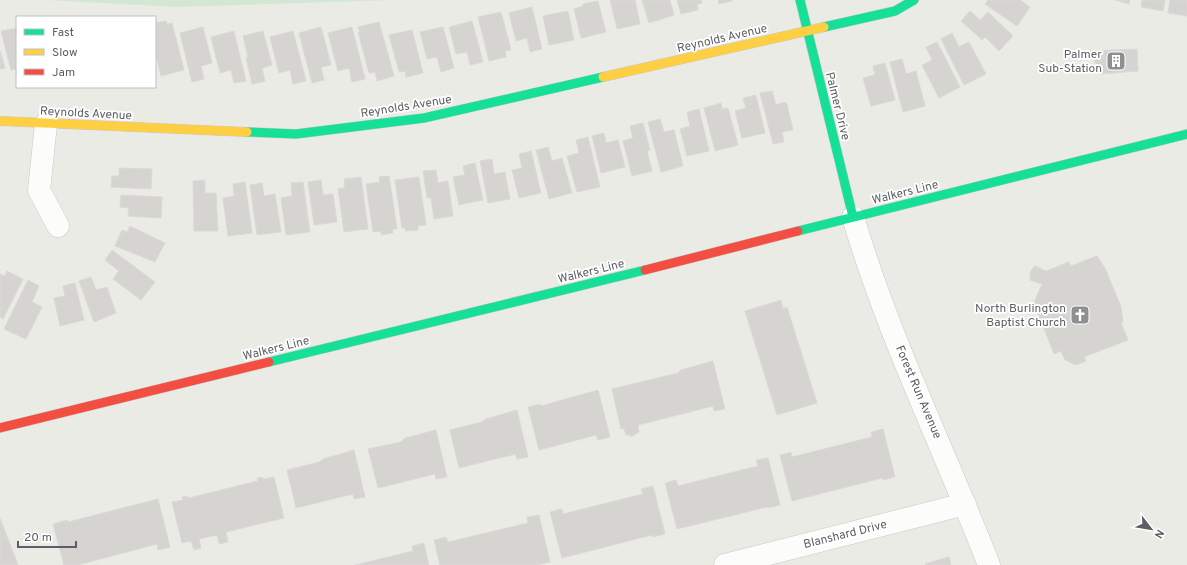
<svg xmlns="http://www.w3.org/2000/svg" width="1187" height="565" viewBox="0 0 1187 565" font-family="Overpass,sans-serif">
  <rect width="100%" height="100%" fill="#ebebe6"/>
  <path fill="#d4e7d4" d="M46 0H394L177 7Z"/>
  <path fill="#d5d4d1" stroke="#dad9d6" d="M610 0H635L640 24 617 29Z
    M642 0H670L674 15 649 23Z
    M677 0H701L702 3 697 4 698 10 681 14Z
    M718 0H732V1L719 4Z
    M988 0H1020L1030 7 1017 26 985 4Z
    M1115 0H1130L1129 4Z
    M1142 0H1165L1163 11 1141 7Z
    M1170 0H1187V16L1168 13Z
    M598 1 606 32 581 38 574 9 583 6V4Z
    M532 7 542 49 530 52 527 38 516 41 509 13Z
    M568 11 574 40 549 45 543 16Z
    M970 11 980 20 988 12 1013 36 999 51 985 37 982 40 961 21Z
    M501 12 511 50 505 51 506 57 489 61 478 17Z
    M166 21 167 24 172 23 184 70 161 76 155 52V23Z
    M472 21 483 62 470 65 467 52 456 54 449 27Z
    M379 22 394 76 377 81 375 72 369 73 358 32H360L358 27Z
    M203 27 212 63 201 66 204 79 192 82 180 33Z
    M321 27 331 65 321 67 324 80 312 83 299 33Z
    M352 27 365 79 352 82 349 68 338 71 328 33Z
    M443 27 454 68 441 72 437 57 427 59 420 32Z
    M17 28V72L16 69 11 70 1 31Z
    M412 30 423 73 406 77 405 71 399 72 389 35Z
    M234 31 246 81 234 83 231 70 220 73 211 37Z
    M263 31 272 65 262 68 265 81 252 84 246 58 248 57 243 36Z
    M293 31 306 81 293 84 290 70 279 73 270 37Z
    M952 33 959 47 969 42 986 74 964 85 941 39Z
    M937 42 960 87 939 98 922 65 932 60 926 47Z
    M1137 49 1138 71 1100 74 1090 51Z
    M0 50 5 68 0 69Z
    M902 59 906 74 916 71 925 106 903 112 890 62Z
    M885 63 895 100 871 106 863 78 875 75 873 66Z
    M772 91 776 105 785 102 787 104 793 130 782 132 784 142 773 144 760 93Z
    M756 95 765 133 742 138 735 111 746 108 743 98Z
    M721 103 722 109 728 108 738 145 715 151 704 108Z
    M699 109 709 151 687 156 680 129 690 126 687 112Z
    M660 119 664 132 674 130 683 166 661 172 648 122Z
    M643 123 650 150 647 151 652 171 632 176 623 141 633 138 630 126Z
    M604 133 606 143 618 140 625 167 601 173 592 136Z
    M588 137 600 187 577 192 567 156 579 153 576 140Z
    M548 147 552 161 562 158 572 193 549 199 536 150Z
    M531 151 541 193 519 198 512 170 522 168 519 154Z
    M492 159 494 174 505 172 510 199 488 203 480 161Z
    M475 163 483 200 459 205 453 177 465 175 463 166Z
    M119 168 152 169 151 189 111 187 112 176H119Z
    M436 170 438 183 448 181 453 216 434 219 431 198H427L423 171Z
    M389 176 397 229H393V233L381 235V231L373 232 366 184 380 182 379 177Z
    M361 177 368 229 344 232 338 189 345 188 344 179Z
    M419 177 426 225 418 226V230L406 231 405 228H402L395 180Z
    M205 180V193H216L218 231H194L193 181Z
    M321 180 323 195 333 194 337 222 314 225 308 182Z
    M245 182 252 233 228 236 223 198 234 196 233 184Z
    M303 182 310 232 286 235 281 198 292 196 291 183Z
    M262 183 264 196 275 194 281 232 257 235 250 185Z
    M121 195 162 197 161 218 128 216 129 208 120 207Z
    M130 226 165 243 155 262 115 246 122 230 127 232Z
    M112 250 155 282 141 300 113 279 119 271 105 260Z
    M1097 256 1106 270 1121 307 1123 322 1121 323 1128 340 1084 357 1086 361 1076 365 1065 360 1061 351 1054 354 1034 303 1042 284 1030 280V272L1035 266 1046 271 1069 262 1071 266Z
    M7 271 23 279 3 319 0 317V274L5 276Z
    M91 277 96 290 107 287 116 313 94 322 79 281Z
    M28 280 39 286 32 302 42 307 26 339 4 329Z
    M75 283 84 320 60 326 54 298 65 296 63 286Z
    M781 300 783 309 787 307 817 403 777 415 745 311Z
    M713 361 725 409 714 411 713 406 638 425 639 432 631 437 630 435H626L624 428 621 429 612 389 678 373 681 370Z
    M598 390 610 437 598 440 596 435 539 450 528 407 540 404 541 406Z
    M517 410 528 457 517 459 516 454 459 468 450 430 482 422 486 419Z
    M883 429 895 477 883 480 882 478 792 501 780 455 791 452 792 457 872 437 871 432Z
    M436 430 447 477 436 479 435 474 378 488 368 449 401 442 405 438Z
    M354 450 365 497 354 499 353 494 296 508 287 470 319 462 323 459Z
    M768 458 780 505 768 508 767 507 677 529 665 483 676 480 678 486 758 466 756 460Z
    M262 477 263 479 274 477 284 518 226 532 228 542 219 544 217 535 199 539 201 548 194 550 191 541 182 543 172 502 183 500 182 497 187 496 188 498 258 481 257 478Z
    M653 486 665 534 653 537 652 535 562 558 550 512 562 509 563 514 643 494 641 489Z
    M158 499 170 547 158 550 157 544 78 565H64L53 524 67 520 68 522Z
    M539 515 550 562 536 565H440L434 540 446 537 448 542 528 523 527 517Z
    M0 518 18 565H0Z
    M424 543 429 565H355L413 551 412 546Z
    M949 557 951 565H926L925 564Z"/>
  <g fill="none" stroke-linecap="round" stroke-linejoin="round">
    <defs>
      <path id="street" d="M46 124 39 190 58 226
        M853 217C888 336 944 449 989 565
        M725 565 965 504"/>
      <path id="fast" d="M800 0 853 217
        M824 27 895 11 914 0
        M247 132 296 134 424 118 603 77
        M798 231 1187 134
        M269 362 645 270"/>
      <path id="slow" d="M603 77 824 27
        M0 121 247 132"/>
      <path id="jam" d="M645 270 798 231
        M0 428 269 362"/>
    </defs>
    <use href="#street" stroke="#c8c9c8" stroke-width="23"/>
    <use href="#fast" stroke="#c9c9c9" stroke-width="10"/>
    <use href="#slow" stroke="#c9c9c9" stroke-width="10"/>
    <use href="#jam" stroke="#c9c9c9" stroke-width="10"/>
    <use href="#street" stroke="#fcfcfb" stroke-width="22"/>
    <use href="#fast" stroke="#16e098" stroke-width="9"/>
    <use href="#slow" stroke="#ffcf43" stroke-width="9"/>
    <use href="#jam" stroke="#f24e42" stroke-width="9"/>
  </g>
  <defs>
    <symbol id="building-square" viewBox="-11 -11 22 22"><rect x="-9" y="-9" width="18" height="18" rx="4" fill="#8e8f91" stroke="#fff"/><path d="M-4-6H4V6H1V3H-1V6H-4ZM-2.5-4.3h1.7v1.8h-1.7ZM.8-4.3h1.7v1.8H.8ZM-2.5-1h1.7V.8h-1.7ZM.8-1h1.7V.8H.8Z" fill="#fff"/></symbol>
    <symbol id="church-square" viewBox="-11 -11 22 22"><rect x="-9" y="-9" width="18" height="18" rx="4" fill="#8e8f91" stroke="#fff"/><path d="M-1.2-6h2.4v3.5h3.3v2.4h-3.3V6h-2.4V-.1h-3.3v-2.4h3.3Z" fill="#fff"/></symbol>
  </defs>
  <g fill-rule="evenodd">
    <use href="#building-square" x="1105" y="50" width="22" height="22"/>
    <use href="#church-square" x="1069" y="304" width="22" height="22"/>
  </g>
  <g text-anchor="middle" stroke-width="3.5" stroke-linejoin="round" paint-order="stroke">
    <g font-size="12" fill="#5c5e63" stroke="#fff">
      <text transform="translate(722 38) rotate(-13)" y="4">Reynolds Avenue</text>
      <text transform="translate(406 106) rotate(-9)" y="4">Reynolds Avenue</text>
      <text transform="translate(838 106) rotate(76)" y="4">Palmer Drive</text>
      <text transform="translate(86 113) rotate(3)" y="4">Reynolds Avenue</text>
      <text transform="translate(905 192) rotate(-14)" y="4">Walkers Line</text>
      <text transform="translate(591 271) rotate(-14)" y="4">Walkers Line</text>
      <text transform="translate(276 348) rotate(-14)" y="4">Walkers Line</text>
      <text transform="translate(919 392) rotate(67)" y="4">Forest Run Avenue</text>
      <text transform="translate(845 534) rotate(-14)" y="4">Blanshard Drive</text>
    </g>
    <g font-size="12" fill="#5c5e63" stroke="#fff" text-anchor="end">
      <text x="1102" y="58">Palmer<tspan x="1102" dy="14">Sub-Station</tspan></text>
      <text x="1066" y="312">North Burlington<tspan x="1066" dy="14">Baptist Church</tspan></text>
    </g>
  </g>
  <rect x="16" y="16" width="140" height="72" fill="#ffffff" stroke="#bebfc1"/>
  <rect x="24" y="29" width="20" height="6" fill="#16e098" stroke="#bebfc1"/>
  <text x="52" y="36" font-size="12" fill="#5c5e63">Fast</text>
  <rect x="24" y="49" width="20" height="6" fill="#ffcf43" stroke="#bebfc1"/>
  <text x="52" y="56" font-size="12" fill="#5c5e63">Slow</text>
  <rect x="24" y="69" width="20" height="6" fill="#f24e42" stroke="#bebfc1"/>
  <text x="52" y="76" font-size="12" fill="#5c5e63">Jam</text>
  <g transform="translate(1151 529) rotate(121)" stroke="#ffffff" stroke-width="3" paint-order="stroke">
  <path d="M0-3L7 15L0 10L-7 15Z" fill="#5c5e63"/>
  <text y="-6" font-size="11" font-weight="bold" text-anchor="middle" fill="#5c5e63">N</text>
  </g>
  <path d="M18 541v6h58v-6" fill="none" stroke="#5c5e63" stroke-width="2"/>
  <text x="24" y="541" font-size="12" fill="#5c5e63" stroke="#ffffff" stroke-width="3" paint-order="stroke">20 m</text>
</svg>
